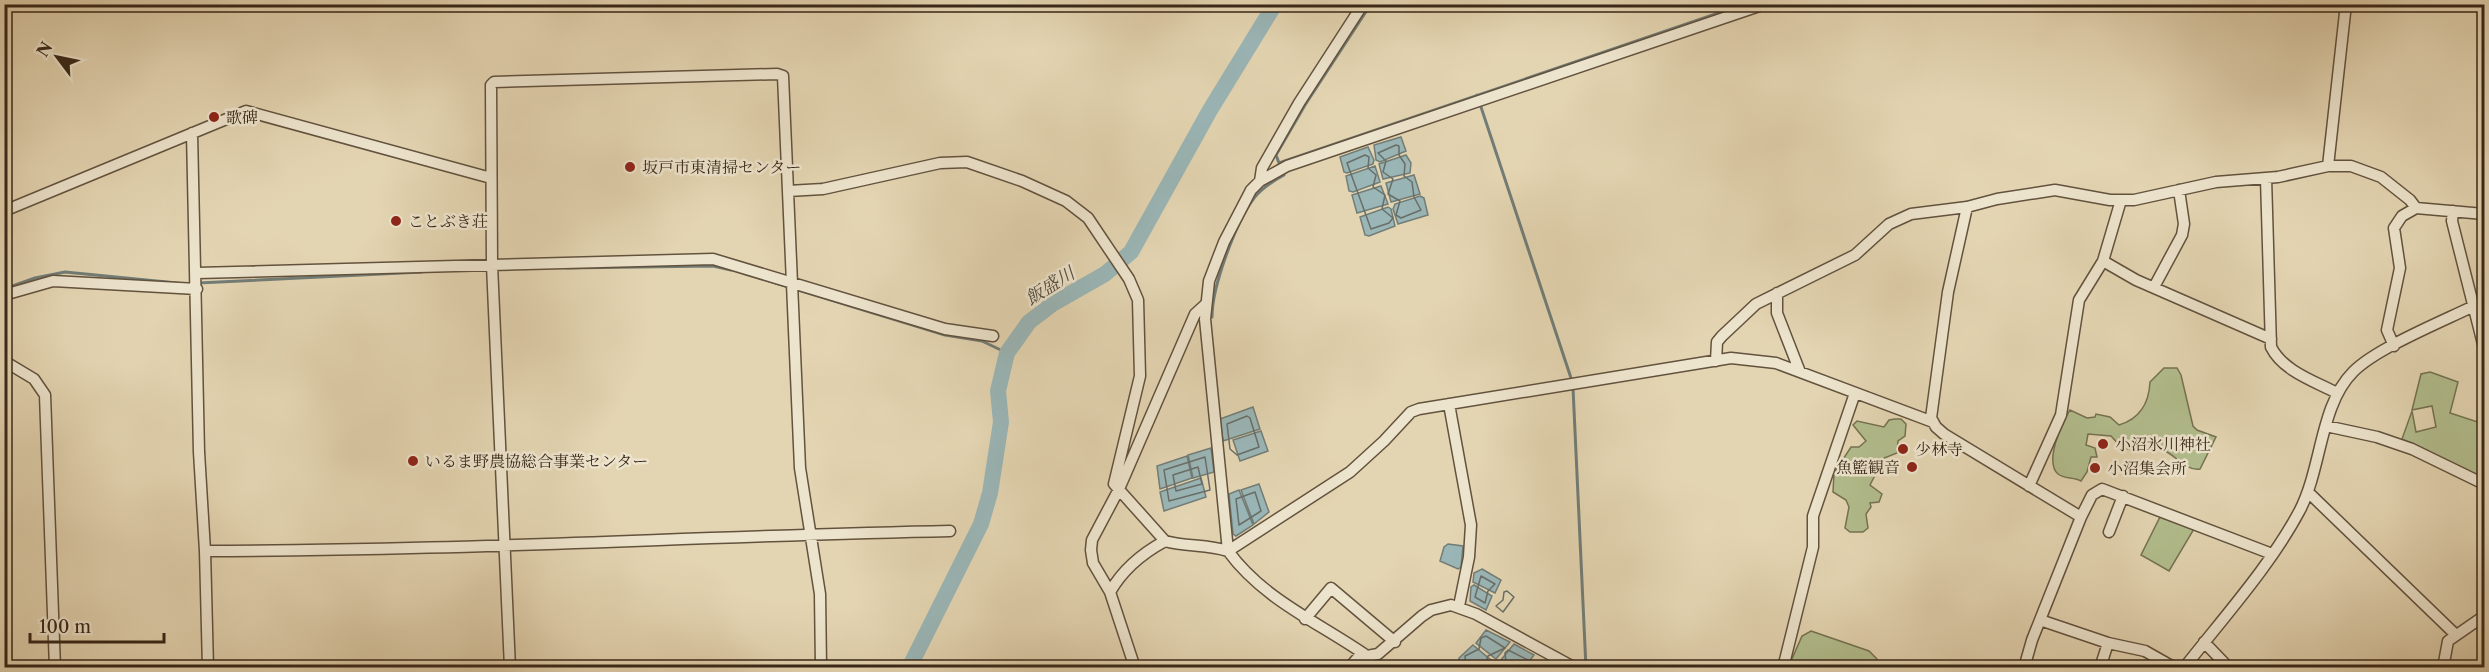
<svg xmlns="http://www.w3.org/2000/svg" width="2489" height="672" viewBox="0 0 2489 672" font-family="'Libre Caslon Text','Noto Serif JP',serif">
  <rect width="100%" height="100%" fill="#e4d5b2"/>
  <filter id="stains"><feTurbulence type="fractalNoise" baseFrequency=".00333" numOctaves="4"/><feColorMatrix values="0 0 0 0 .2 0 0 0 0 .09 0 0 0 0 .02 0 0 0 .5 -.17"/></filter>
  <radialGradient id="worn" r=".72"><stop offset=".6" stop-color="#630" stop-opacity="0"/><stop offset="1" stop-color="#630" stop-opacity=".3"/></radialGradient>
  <path fill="#b2bd8d" stroke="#747252" stroke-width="1.5" d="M2164 368H2177L2181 375 2193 426 2197 430 2216 437 2200 469C2185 471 2176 455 2163 450 2149 445 2134 455 2121 446 2117 443 2114 439 2111 436L2088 434 2086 445 2095 448 2097 457H2091L2087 472 2081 481C2074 477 2064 479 2058 474 2044 462 2062 422 2070 410L2087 418 2095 417 2096 414 2110 417 2119 425C2139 419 2149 404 2150 382Z
    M2430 372 2458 382 2450 413 2484 424V479L2402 439 2412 411 2416 432 2436 427 2432 406 2412 410 2421 374Z
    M1895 419H1901L1906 424 1905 436 1898 441 1897 453 1884 458 1870 485 1882 494 1879 502 1870 503 1871 507 1866 514 1868 528 1863 532H1850L1845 528 1849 507 1846 500 1833 492 1834 473 1851 447H1859L1866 441 1853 425 1857 421 1884 427 1889 420Z
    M2160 517 2194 529 2169 571 2141 555Z
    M1811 631 1869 651 1877 659 1876 667 1788 668 1802 636Z"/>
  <path fill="#9ab6b7" stroke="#727d77" stroke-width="1.5" d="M1401 137 1406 151 1380 162 1376 160 1374 145Z
    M1368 147 1374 160 1373 164 1347 173 1344 172 1340 157Z
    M1406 155 1411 163 1410 173 1383 179 1379 164Z
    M1375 166 1380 182 1353 192 1349 191 1346 176Z
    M1414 175 1420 194 1391 202 1386 183Z
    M1381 186 1388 204 1357 213 1352 195Z
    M1420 196 1424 198 1428 215 1398 224 1393 209 1395 204Z
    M1388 207 1391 209 1395 226 1369 236 1365 235 1360 217Z
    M1253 407 1260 429 1223 441 1220 419Z
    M1261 431 1268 451 1240 461 1233 440Z
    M1211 448 1214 472 1193 478 1188 455Z
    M1187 456 1192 478 1160 489 1157 466Z
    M1201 478 1206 497 1164 511 1160 492Z
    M1259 484 1269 512 1254 524 1241 490Z
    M1239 490 1253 525 1236 536 1233 534 1229 494Z
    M1448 544 1463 546 1461 567 1458 569 1440 561 1444 547Z
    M1482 569 1501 580 1495 593 1473 582 1474 573Z
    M1474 585 1492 596 1486 610 1470 601 1471 587Z
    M1486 630 1510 642 1496 659 1476 643Z
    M1514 644 1534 655 1525 667H1510L1501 660Z
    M1473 645 1492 661 1489 667H1463L1459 664V658Z"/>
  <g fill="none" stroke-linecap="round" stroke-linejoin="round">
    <path stroke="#686e68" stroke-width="1.5" d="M1396 145 1399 146V155L1405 164 1404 176 1412 182 1414 197 1421 210 1401 218 1396 215 1400 201 1388 194 1393 179 1383 172 1386 161 1378 153Z
      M1365 155 1369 157 1368 168 1376 175 1373 187 1385 195 1382 209 1393 218 1389 223 1371 229 1347 163Z
      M1247 416 1250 418 1259 447 1237 455 1230 449 1227 424Z
      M1205 457 1210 490 1169 501 1164 470Z
      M1198 467 1202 484 1176 491 1173 475Z
      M1255 492 1261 511 1239 525 1236 499Z
      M1481 576 1495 584 1488 591 1485 603 1475 597Z
      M1507 591 1514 597 1503 612 1496 606 1503 600 1504 592Z
      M1466 668 1465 656 1479 649 1481 638 1486 636 1505 648 1488 656 1486 662 1489 668
      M1499 668 1506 663 1505 653 1508 650 1544 668"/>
    <path stroke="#727d77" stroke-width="3" d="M1477 95 1572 381
      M1279 163 1745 4
      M1279 163 1276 155 1305 105 1371 4
      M567 268 713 266 731 270
      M743 273 945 335 982 341 1007 353
      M198 283 422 272
      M4 289 35 278 65 272 177 283
      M1212 317C1212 286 1236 222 1254 198 1262 188 1273 181 1284 175L1283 172
      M1573 388 1586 668"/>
    <path stroke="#9ab6b7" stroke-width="16" d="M909 668 981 524 990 493 1001 422 998 391 1007 353 1029 322 1054 303 1105 274 1131 252 1210 110 1275 4"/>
    <defs>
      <path id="minor" d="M2484 4V7
        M192 133 199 452 205 551 208 668
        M2328 166 2346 4
        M2266 178 2271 347C2283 371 2314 381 2337 393
        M1260 181 1262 168 1299 103 1363 4
        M788 191 823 189 940 163 967 162 1022 181 1066 201 1088 218 1129 279 1138 300 1140 376 1114 484 1165 541C1186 547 1207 544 1228 551L1350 472 1384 441 1411 412 1419 409 1731 358 1776 363 1933 422
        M1967 207 1948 292 1931 418 1936 427 1944 434 2081 517
        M4 211 246 111 491 178
        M2453 211 2452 221 2484 348
        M2103 261 2136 280 2271 339
        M197 273 713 259 945 329 993 336
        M2154 287 2182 235 2184 224 2179 190
        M1777 293V313L1800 372
        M4 295 53 281 197 289
        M2394 346 2387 330 2400 268 2394 228 2402 216 2416 208 2484 214
        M4 361 34 379 45 395 55 668
        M1716 361 1717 342 1722 336 1756 304 1855 255 1889 224 1911 214 1967 207 1997 199 2055 190 2110 200H2134L2216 182 2278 177 2328 166H2351L2381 177 2410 200 2416 208
        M1449 404 1471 525 1469 557 1459 606
        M2326 426 2377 437 2412 449 2484 484
        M2029 486 2061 415 2079 300 2103 261 2121 200
        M2308 492 2456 635
        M2109 532 2123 496
        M205 551C454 551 702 536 950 531
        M1110 592C1123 569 1141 554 1165 541
        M1305 619 1331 588 1395 642
        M2040 620 2108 643 2145 651 2175 668
        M2204 642 2229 668
        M510 668 492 265 491 85 494 82 777 74 783 76 800 468 820 594 821 668
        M1135 668 1110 592 1093 563 1091 550 1092 540 1119 489 1195 314 1206 304
        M1349 668 1362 653
        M1575 668 1476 614 1451 605 1431 610 1422 616 1378 654 1367 656C1318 622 1264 600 1228 551L1205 319 1209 281 1224 242 1251 190 1260 181 1287 166 1765 4
        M1783 668 1813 547V516L1855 393
        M2024 668 2032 640 2081 517 2092 495 2102 489 2272 554
        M2100 668 2108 643
        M2184 668C2223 618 2271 565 2300 510 2322 467 2320 405 2353 372 2377 347 2451 318 2484 301
        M2443 668 2448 641 2484 616"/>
    </defs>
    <use href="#minor" stroke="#62523e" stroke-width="13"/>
    <use href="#minor" stroke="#ede4cd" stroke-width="10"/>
  </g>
  <g fill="#8f2418" stroke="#ede4cd" stroke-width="2">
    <circle cx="214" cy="117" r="6"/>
    <circle cx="630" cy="167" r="6"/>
    <circle cx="396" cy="221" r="6"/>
    <circle cx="2103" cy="444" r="6"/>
    <circle cx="1903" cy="449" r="6"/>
    <circle cx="413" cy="461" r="6"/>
    <circle cx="1912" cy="467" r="6"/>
    <circle cx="2095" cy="468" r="6"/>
  </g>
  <g text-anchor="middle" stroke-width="5" stroke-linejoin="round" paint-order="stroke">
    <g font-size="16" fill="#372718" stroke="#ede4cd" text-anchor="start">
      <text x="226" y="123">歌碑</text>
      <text x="642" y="173">坂戸市東清掃センター</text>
      <text x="408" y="227">ことぶき荘</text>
      <text x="2115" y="450">小沼氷川神社</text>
      <text x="1915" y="455">少林寺</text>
      <text x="425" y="467">いるま野農協総合事業センター</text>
      <text x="1900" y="473" text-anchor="end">魚籃観音</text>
      <text x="2107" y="474">小沼集会所</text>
    </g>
    <g font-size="18" font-style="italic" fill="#504b40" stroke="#ede4cd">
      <text transform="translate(1050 286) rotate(-32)" y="6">飯盛川</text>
    </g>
  </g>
  <rect width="2489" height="672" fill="none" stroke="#e4d5b2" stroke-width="24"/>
  <rect x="6" y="6" width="2477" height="660" fill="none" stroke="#372718" stroke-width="3"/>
  <rect x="12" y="12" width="2465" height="648" fill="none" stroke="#372718" stroke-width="1.5"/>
  <g transform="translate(57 57) rotate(302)" stroke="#ede4cd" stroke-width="4.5" paint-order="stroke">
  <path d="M0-4.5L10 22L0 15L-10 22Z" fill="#372718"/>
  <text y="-9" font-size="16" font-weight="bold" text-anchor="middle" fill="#372718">N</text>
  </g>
  <path d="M30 633v9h134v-9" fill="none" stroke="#372718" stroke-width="3"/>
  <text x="39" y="633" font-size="18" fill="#372718" stroke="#ede4cd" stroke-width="4.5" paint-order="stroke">100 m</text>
  <rect width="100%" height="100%" filter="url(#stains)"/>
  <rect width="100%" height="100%" fill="url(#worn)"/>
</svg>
